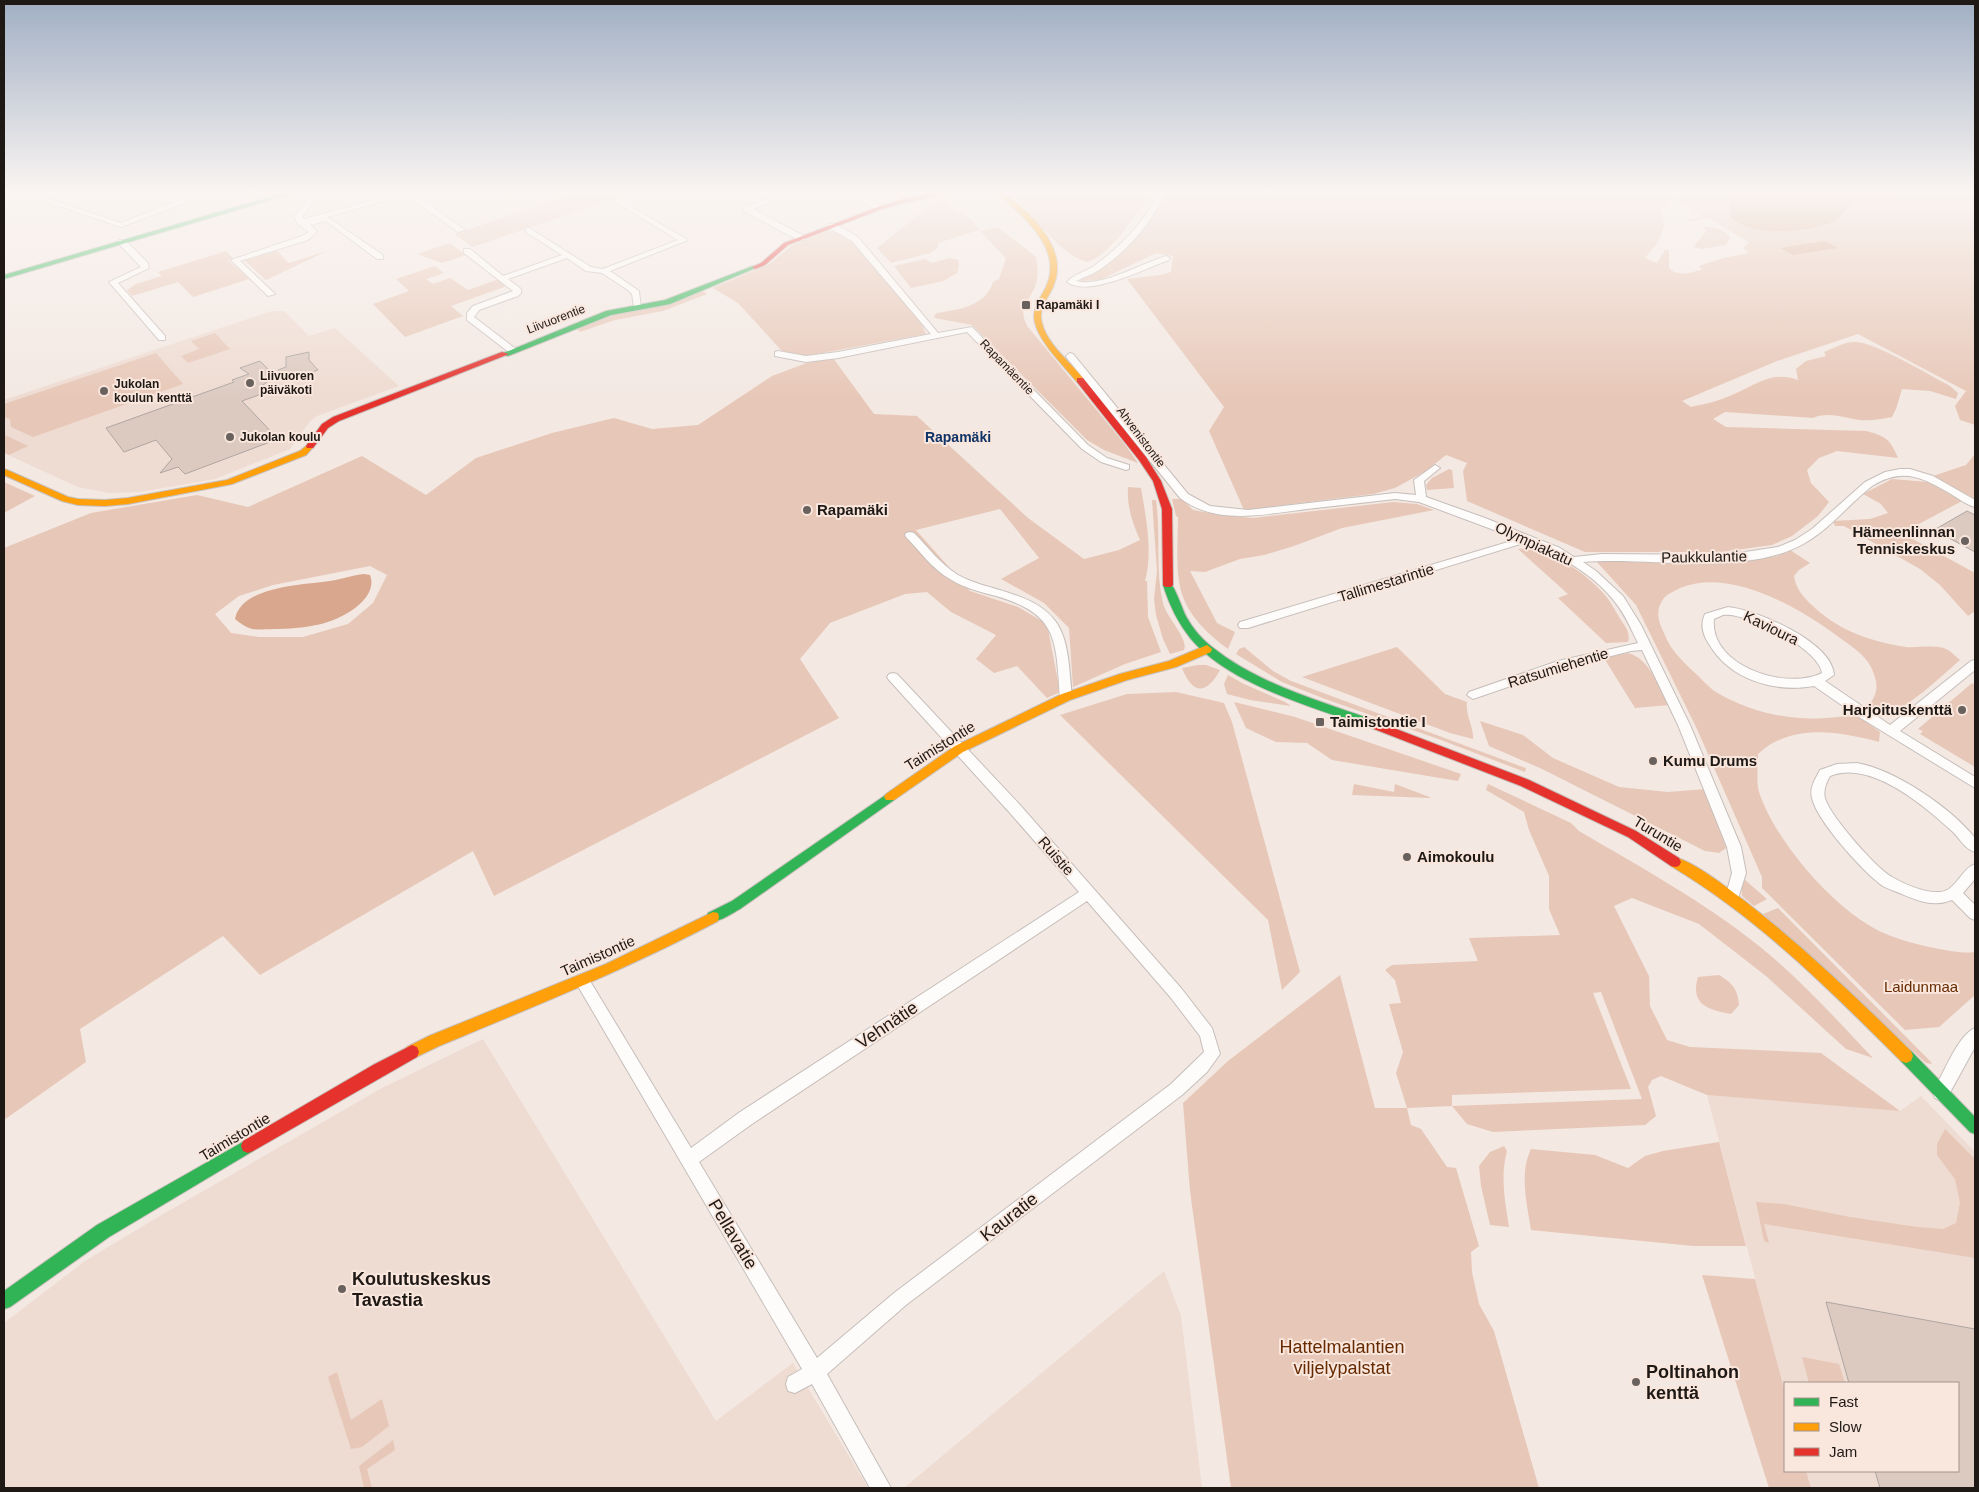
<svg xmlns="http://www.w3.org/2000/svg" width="1979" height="1492" viewBox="0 0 1979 1492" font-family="Arial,sans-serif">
  <rect width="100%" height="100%" fill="#f3e8e2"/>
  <path fill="#eedbd1" d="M272 311H284L309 336 335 328 399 386 317 416 310 421 290 449 215 479 140 492 109 493 78 487 4 453V400Z
    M483 1039 716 1421 793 1363 868 1488H4V1323L85 1261 153 1220 382 1088Z
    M1707 1095 1900 1111 1921 1096 1975 1152V1488H1811L1806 1471H1958V1383H1785V1392Z
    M1164 1271 1181 1316 1202 1488H904Z"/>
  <path fill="#e7c7b7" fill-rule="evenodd" d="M579 192H634L473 247 454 234Z
    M1011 192H1152C1138 212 1110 256 1087 262 1057 253 1033 214 1011 192Z
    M1167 192H1975V425L1960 420 1955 406 1966 391 1858 334 1777 361 1682 401 1691 407C1705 404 1719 401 1732 395 1756 385 1772 370 1798 380L1796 369 1806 361 1826 356 1824 352C1834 348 1845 341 1856 342 1875 342 1931 376 1950 386L1958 393 1956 399 1930 391 1902 389 1896 409 1892 417C1881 419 1871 421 1860 420 1844 418 1828 411 1813 418L1725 412 1713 419 1726 427 1866 431C1886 436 1890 439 1898 458L1837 451 1819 458 1807 470 1811 483 1829 502 1818 516 1792 536 1772 545 1721 552H1585L1467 501 1463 471 1467 463 1446 455 1426 471 1395 488 1373 494 1244 510 1209 431 1224 407 1127 279 1160 275 1171 272 1173 256 1156 253 1100 280 1081 281 1078 279C1113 270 1151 224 1167 192ZM1673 198 1704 216 1686 220 1690 222 1708 218 1749 242 1743 248 1749 253 1724 258 1699 266 1702 270C1690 272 1679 278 1669 268V250H1665L1657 263 1645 258 1658 242 1665 225 1660 209Z
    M944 203 973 221 979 230 938 243V248L930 253 891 263 877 248 928 207Z
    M998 227 1036 257C1037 265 1039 276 1036 284 1030 302 1016 307 1028 327L1123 442 1138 463 1104 450 1087 440 972 325 935 318 934 316 937 313C958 310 986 306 993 282L999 279 1006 258 980 231Z
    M1705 227C1714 227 1725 229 1730 238L1726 245 1701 249 1693 247 1707 230 1702 228Z
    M827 231H834L851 239 921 323 926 334 806 356 782 351 738 303 713 288 769 264 791 246Z
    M450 243 466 255 442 263 417 254Z
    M275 249 289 263 327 251 266 280 244 260Z
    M226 251 233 258 228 260 249 279 193 297 178 282 132 296 127 290 136 284 162 276 158 272Z
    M949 258 958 260 959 266 957 273 943 281 911 288 894 266 925 259 932 263Z
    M435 266 444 273 426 279 433 284 450 278 468 290 499 279 507 286 451 306 463 316 405 337 373 304 409 291 396 279Z
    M702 291 707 294 663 311 615 320 580 332 577 329 616 314 667 305Z
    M215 333 230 349 188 363 181 356 199 349 191 341Z
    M156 353 183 384 33 437 11 427 10 419 4 417V404Z
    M833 358 874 414 917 416 1028 518 1084 559 1119 550 1140 540C1132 522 1127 507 1128 487L1141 488C1146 517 1153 552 1145 581H1147L1148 617 1161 652 1125 664 1073 687 1069 628 1044 603 1001 579 1039 558 1000 509 916 530 970 591 1018 607 1047 624 1060 692 1047 698 1017 666 994 673 976 659 996 635 951 612 927 592 905 594 830 623 800 659 839 718 494 896 473 851 260 975 223 936 80 1029 86 1062 4 1120V548L91 513 197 495 248 507 362 456 426 495 476 458 552 433 614 418 652 429 698 425 772 376 812 361ZM370 566 387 575 373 603 348 624 303 637H259L231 633 215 614 239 596 273 585Z
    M4 433 5 435 28 446 9 455 4 453Z
    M1975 454V499L1933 476 1966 465Z
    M1449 469 1452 470 1454 488 1427 490 1426 485 1432 478Z
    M1892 479 1928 482 1962 501 1902 533 1975 573V611L1968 616 1940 585 1920 569 1844 526H1835L1833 521 1870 519 1888 513 1881 504 1863 494Z
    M4 482 35 496 4 513Z
    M1172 499H1182L1193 510 1220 515 1253 518 1393 502 1417 504 1434 510 1342 528 1294 546 1264 555 1240 559 1205 572 1190 571 1217 623 1235 632 1228 649C1171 606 1177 582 1178 517L1176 516Z
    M1152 500H1156C1161 534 1155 569 1163 603 1166 617 1189 639 1184 650L1170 654 1163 639 1156 615 1154 599 1157 571Z
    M1530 548C1555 552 1589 576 1605 595 1610 601 1615 610 1619 617 1624 625 1631 632 1628 642L1606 643 1558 598 1568 594 1518 549Z
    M1790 550 1810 563 1799 570 1794 576C1796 590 1805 599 1815 608 1840 631 1872 642 1906 647 1918 648 1938 644 1948 650 1952 652 1956 657 1960 660 1936 681 1912 705 1882 717L1868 707C1878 693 1879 686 1872 669 1866 655 1851 646 1840 638 1800 608 1730 567 1680 588 1673 592 1666 594 1662 601 1655 612 1659 623 1664 633 1670 649 1681 660 1694 672 1701 678 1708 687 1716 692 1748 711 1787 721 1825 718 1835 717 1845 717 1855 714L1880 732 1879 742C1839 731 1791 723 1758 754 1758 766 1756 781 1759 792 1775 841 1833 908 1879 931 1896 939 1915 944 1934 948 1947 950 1962 954 1975 952V995L1939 1027 1905 1030 1762 888V877L1697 729 1636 605 1596 561H1747L1777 556Z
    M1244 647 1273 671 1291 681 1520 766 1526 768 1525 772 1441 740 1325 699 1282 682 1236 654 1239 649Z
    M1397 647 1445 694 1467 702C1465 715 1474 727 1473 739L1450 733 1302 677Z
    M1628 653C1649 658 1659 687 1670 705L1635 708 1604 658Z
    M1198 665H1206L1220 670C1207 694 1193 696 1182 668Z
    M1228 675 1244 684 1285 702 1291 706 1250 700 1227 694 1224 684Z
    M1972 683 1975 685V767L1920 734 1923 731 1918 729Z
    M1176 692 1224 703 1232 722 1300 972 1282 990 1268 920 1060 715 1127 694Z
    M1234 702 1295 717 1461 774 1458 781 1332 760 1307 743 1276 742 1246 728Z
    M1480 721 1523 735 1553 758 1619 787 1668 792 1706 789 1726 848 1719 853 1705 851 1540 768 1489 746Z
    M1354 784 1394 792 1395 784 1432 798 1352 795Z
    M1488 784 1571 823 1579 831C1640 867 1703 901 1759 946 1799 978 1837 1020 1873 1058L1846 1049 1766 976 1699 924 1632 898 1614 906 1649 976 1650 1006 1667 1040 1690 1047 1821 1053 1900 1111 1707 1095 1661 1076 1652 1080 1648 1087 1656 1116 1645 1125 1493 1132 1467 1124 1452 1106 1407 1108 1411 1125 1421 1129 1447 1167 1456 1168 1479 1246 1471 1252 1472 1272 1479 1304 1494 1331 1539 1488H1231L1190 1191 1183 1103 1228 1061 1340 975 1375 1108H1407L1396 1073 1403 1052 1389 1004 1401 1003 1395 980 1385 970 1392 965 1478 961 1469 938 1560 935 1549 909V876L1529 830 1524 812 1486 790ZM1601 992 1642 1099 1452 1106V1095L1631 1089 1593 993Z
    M1741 880H1745L1767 899 1754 906 1742 896Z
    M1778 908 1930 1061 1932 1064 1926 1063 1763 914Z
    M1719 975C1732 983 1738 989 1739 1005L1731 1014C1707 1010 1690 1004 1698 977Z
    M1945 1129 1975 1159V1258L1764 1224 1769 1243 1764 1241 1756 1202 1784 1204 1850 1217 1917 1227 1943 1229 1956 1223 1960 1203 1955 1179 1937 1155V1144Z
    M1719 1142 1746 1246H1693L1531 1230C1527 1203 1519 1174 1531 1149L1595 1155 1628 1168 1645 1156 1663 1151Z
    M1504 1146 1507 1151C1500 1176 1505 1202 1509 1227L1490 1225 1481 1186 1479 1166 1490 1152Z
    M1702 1275 1755 1279 1785 1392V1471H1806L1811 1488H1769Z
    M1802 1357 1839 1364 1845 1383H1809Z
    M337 1372 351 1420 382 1399 389 1426 362 1447 351 1449 328 1377Z
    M393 1440 395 1450 367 1469 372 1488H364L359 1466Z"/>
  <path fill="#d8a78d" d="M1720 192H1897L1890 200C1879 201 1867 200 1856 203 1846 206 1841 218 1833 222 1809 232 1749 238 1730 216V202Z
    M1825 241 1838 248 1793 255 1780 248Z
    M364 574 370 575C374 585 369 595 362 602 339 624 309 628 279 629 271 629 260 630 252 629 245 627 240 623 235 619 241 586 303 585 330 581 342 579 353 575 364 574Z"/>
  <path fill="#dccac1" stroke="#aea6a2" d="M309 352V360L318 370 286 381 278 370 286 367V357Z
    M260 361 275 376 259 388 264 393 242 401 278 439 185 474 178 467 160 473 172 459 156 440 124 452 106 428 234 382 232 380 249 374 240 368Z
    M1967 511 1975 515V552L1934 530Z
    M1826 1302 1975 1329V1488H1880L1875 1471H1958V1383H1849Z"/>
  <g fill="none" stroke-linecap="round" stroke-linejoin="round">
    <defs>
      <path id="street" d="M17 192H28L121 223 177 201 201 192H213L121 227Z
        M305 192H312L317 197 302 217 304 219 404 192 415 195 465 230 458 232 411 198 401 196 327 217 383 255V259H377L326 221 310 225 317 231 308 240 240 261 275 294 268 296 231 260 302 236 309 232 298 224 294 217 309 197Z
        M532 192H541L555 201 549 202Z
        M758 192H767L778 199 753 209 804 236V240H798L744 211V207L768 199Z
        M846 192H855L884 208 877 210Z
        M1159 192H1166C1150 225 1125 254 1094 273 1088 276 1082 278 1076 281 1101 288 1142 263 1166 256L1170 258 1169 260C1146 268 1088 298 1067 282 1074 274 1085 272 1094 266 1121 246 1144 223 1159 192Z
        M614 199H618L688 240 610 271 639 291 641 309 634 307 632 294 628 290 602 273 586 271 567 258 508 279 521 289V293L518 296 479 310 474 317 516 349V353H510L467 320V313L473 306 513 291 464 253V249H470L503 276 562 255 526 232V228H529L591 267 603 269 678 240 614 201Z
        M829 224H835L858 237 938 333 972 327 1088 445 1107 458 1129 465V469L1126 470 1101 462 1082 449 967 332 838 358 806 362 775 356V352L778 351 806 356 838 352 931 334 852 241 829 228Z
        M119 240H125L147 262 149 268 118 283 165 336V340H159L109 282 141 267 119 244Z
        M1070 353 1073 354 1188 494 1210 506 1248 510 1395 493 1416 495 1414 480 1435 465 1440 468 1424 481 1426 497 1485 518 1560 548 1574 557 1602 554 1725 555 1778 547 1795 540 1812 529 1865 482 1885 472 1900 469H1910L1933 476 1975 500V507C1967 505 1959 499 1951 494 1922 477 1903 467 1872 486 1849 504 1831 528 1805 543 1744 578 1651 556 1583 562L1596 571 1623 596 1641 625 1690 725 1741 847 1746 873 1737 902 1732 904 1727 902 1725 898 1732 873 1727 847 1678 725 1642 650 1631 651 1560 669 1473 699 1467 695 1469 692 1558 661 1638 643C1631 629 1625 614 1615 602 1594 574 1559 555 1527 542L1248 628H1240L1238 625 1240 622 1518 539 1419 502 1395 499C1366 502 1336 506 1307 509 1265 514 1216 526 1180 498L1067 358 1066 356Z
        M910 532 914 533C928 547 940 564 958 575 974 584 992 587 1009 593 1069 611 1067 642 1072 697L1070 700 1066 701 1060 697C1056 640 1058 614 996 596 981 592 964 588 950 579 932 569 921 552 906 537L905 535 906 533Z
        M1728 607C1757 610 1832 642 1834 675L1825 681 1890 725 1971 661 1975 660V670L1900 731 1975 777V788L1859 717 1814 686C1775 693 1730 680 1709 644 1703 635 1700 624 1705 614ZM1723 615C1746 612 1819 648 1822 673 1786 691 1709 666 1714 619Z
        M893 673 897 674 1020 805 1181 988 1212 1028 1220 1054 1207 1072 1182 1095 906 1305 827 1374 891 1488H870L812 1384 795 1393 788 1391 786 1384 788 1377 802 1369 575 981 577 976 582 974 587 976 691 1148 740 1112 1079 892 1010 813 889 680 887 677 889 674ZM1087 901 1171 998 1200 1036 1204 1052 1171 1084 894 1293 817 1358 699 1162 752 1124Z
        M1857 763C1896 770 1951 808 1975 838V852C1966 850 1960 839 1953 832 1925 806 1870 759 1830 776 1826 783 1823 791 1825 798 1830 816 1876 868 1892 877 1906 885 1924 893 1940 892 1956 891 1961 869 1975 864V879L1963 893 1975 905V920L1970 918 1952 900C1932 908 1916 900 1897 892 1892 890 1885 888 1880 884 1861 869 1817 821 1812 798 1809 788 1816 778 1820 770L1837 764Z
        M1975 1028V1047L1947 1098 1941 1101 1935 1098 1933 1093 1935 1088C1944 1072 1959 1034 1975 1028Z"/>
      <path id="fast" d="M287 192H298L4 279V275Z
        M753 266 758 267 670 304 611 315 508 356 501 354 606 311 665 300Z
        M1168 582C1175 584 1182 610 1187 618 1193 629 1202 639 1212 647 1261 686 1324 702 1382 723L1384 726 1382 729H1374C1317 708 1231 686 1191 639 1178 623 1169 604 1163 585Z
        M890 792 894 794 896 797 894 800 740 909C732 913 718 924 708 921L707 917 708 913 732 901Z
        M1906 1049 1911 1051 1975 1117V1134L1970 1132 1901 1061 1899 1056 1901 1051Z
        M248 1139 253 1141 255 1146 253 1151 109 1237 10 1307 4 1309V1291L97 1225Z"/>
      <path id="slow" d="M997 192H1004C1031 215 1070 248 1053 287 1047 300 1038 309 1042 323 1047 344 1070 362 1083 378V382H1077C1064 366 1040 343 1035 323 1031 309 1040 299 1046 287 1064 247 1022 217 997 192Z
        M310 443 314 446 306 455 232 484 128 504 105 506 78 505 62 501 4 475V469L7 470 68 497 78 499 105 500 128 498 227 480 300 451Z
        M1207 645 1212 649 1211 652 1176 667 1127 680 1070 700 963 752 894 800H886L884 797 886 794 955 746 1062 694 1120 674 1169 661Z
        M1675 857C1699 865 1726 887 1746 902 1805 948 1858 999 1911 1051L1913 1056 1911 1061 1906 1063 1901 1061C1829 989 1758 918 1671 866L1669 862 1671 858Z
        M713 912 718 913 719 917 718 921C627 969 533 1007 439 1046L412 1059 407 1057 405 1052 407 1047 429 1036 606 964Z"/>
      <path id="jam" d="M938 192H954L904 203 882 209 788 245 765 265 755 269 752 267 761 263 784 243 878 207 903 199Z
        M502 352 509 354 339 421 328 428 313 448H307L306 446 322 424 333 417Z
        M1077 378H1083L1146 457 1161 481 1172 509 1173 585 1171 587H1165L1163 585 1162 509 1153 481 1139 460 1077 382Z
        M1378 722 1529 780 1636 831 1679 858 1681 862 1679 866 1675 867 1671 866 1628 837 1521 786 1374 729 1372 726 1374 723Z
        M412 1045 417 1047 419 1052 417 1057 253 1151 248 1153 243 1151 241 1146 243 1141 373 1065Z"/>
    </defs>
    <use href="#street" stroke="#c6beba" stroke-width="2"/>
    <use href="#fast" stroke="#c6beba" stroke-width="2"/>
    <use href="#slow" stroke="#c6beba" stroke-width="2"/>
    <use href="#jam" stroke="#c6beba" stroke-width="2"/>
    <use href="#street" fill="#fdfcfb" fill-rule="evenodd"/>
    <use href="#fast" fill="#30b455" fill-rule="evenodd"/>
    <use href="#slow" fill="#ff9f0a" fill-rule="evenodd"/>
    <use href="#jam" fill="#e5322d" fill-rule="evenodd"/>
  </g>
  <linearGradient id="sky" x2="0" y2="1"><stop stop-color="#a1afc4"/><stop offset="0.48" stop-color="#faf5f2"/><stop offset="1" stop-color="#faf5f2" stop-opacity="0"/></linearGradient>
  <rect width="1979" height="401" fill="url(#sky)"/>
  <g fill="#69615d" stroke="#f9e6dc" stroke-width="2">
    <rect x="1021" y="300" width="10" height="10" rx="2.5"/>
    <circle cx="250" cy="383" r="5"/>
    <circle cx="104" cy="391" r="5"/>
    <circle cx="230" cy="437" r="5"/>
    <circle cx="807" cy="510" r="5"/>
    <circle cx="1965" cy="541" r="5"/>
    <circle cx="1962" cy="710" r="5"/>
    <rect x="1315" y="717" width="10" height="10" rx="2.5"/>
    <circle cx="1653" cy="761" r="5"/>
    <circle cx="1407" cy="857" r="5"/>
    <circle cx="342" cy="1289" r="5"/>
    <circle cx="1636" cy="1382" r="5"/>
  </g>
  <g text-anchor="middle" stroke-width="4" stroke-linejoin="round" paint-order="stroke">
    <g font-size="12" font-weight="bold" fill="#1f1916" stroke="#f9e6dc" text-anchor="start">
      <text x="1036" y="309">Rapamäki I</text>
      <text x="260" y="380">Liivuoren<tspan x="260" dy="14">päiväkoti</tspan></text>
      <text x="114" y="388">Jukolan<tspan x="114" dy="14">koulun kenttä</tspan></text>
      <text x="240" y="441">Jukolan koulu</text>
    </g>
    <g font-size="12" fill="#1f1916" stroke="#f9e6dc">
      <text transform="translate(556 319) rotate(-21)" y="4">Liivuorentie</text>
      <text transform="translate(1007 367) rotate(46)" y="4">Rapamäentie</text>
      <text transform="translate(1141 437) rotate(53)" y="4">Ahvenistontie</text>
    </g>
    <g font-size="14" font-weight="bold" fill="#0f3367" stroke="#f9e6dc">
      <text x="958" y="442">Rapamäki</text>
    </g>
    <g font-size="15" font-weight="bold" fill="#1f1916" stroke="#f9e6dc" text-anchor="start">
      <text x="817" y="515">Rapamäki</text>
      <text x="1955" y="537" text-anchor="end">Hämeenlinnan<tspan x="1955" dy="17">Tenniskeskus</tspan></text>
      <text x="1952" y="715" text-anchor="end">Harjoituskenttä</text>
      <text x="1330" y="727">Taimistontie I</text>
      <text x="1663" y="766">Kumu Drums</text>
      <text x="1417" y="862">Aimokoulu</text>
    </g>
    <g font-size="15" fill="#1f1916" stroke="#f9e6dc">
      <text transform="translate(1534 544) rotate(25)" y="5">Olympiakatu</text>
      <text transform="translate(1704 557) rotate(-1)" y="5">Paukkulantie</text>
      <text transform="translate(1386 583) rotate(-17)" y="5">Tallimestarintie</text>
      <text transform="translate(1771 628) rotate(26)" y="5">Kavioura</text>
      <text transform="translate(1558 668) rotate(-17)" y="5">Ratsumiehentie</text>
      <text transform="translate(940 746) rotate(-32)" y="5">Taimistontie</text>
      <text transform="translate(1658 834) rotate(31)" y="5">Turuntie</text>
      <text transform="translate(1056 856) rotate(49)" y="5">Ruistie</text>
      <text transform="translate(598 956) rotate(-24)" y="5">Taimistontie</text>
      <text transform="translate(235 1137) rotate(-31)" y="5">Taimistontie</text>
    </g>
    <g font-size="15" fill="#662a01" stroke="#f9e6dc">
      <text x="1921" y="992">Laidunmaa</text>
    </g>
    <g font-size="18" fill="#1f1916" stroke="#f9e6dc">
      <text transform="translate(887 1025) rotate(-34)" y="6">Vehnätie</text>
      <text transform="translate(1009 1217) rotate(-38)" y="6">Kauratie</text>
      <text transform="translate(733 1234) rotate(59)" y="6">Pellavatie</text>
    </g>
    <g font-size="18" font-weight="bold" fill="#1f1916" stroke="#f9e6dc" text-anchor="start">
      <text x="352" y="1285">Koulutuskeskus<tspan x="352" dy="21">Tavastia</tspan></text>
      <text x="1646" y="1378">Poltinahon<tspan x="1646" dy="21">kenttä</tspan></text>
    </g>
    <g font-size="18" fill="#662a01" stroke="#f9e6dc">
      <text x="1342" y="1353">Hattelmalantien<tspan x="1342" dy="21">viljelypalstat</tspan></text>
    </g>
  </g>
  <rect width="1979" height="1492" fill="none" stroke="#1f1916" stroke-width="10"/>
  <rect x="1784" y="1382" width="175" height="90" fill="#f9e6dc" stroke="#a2948d"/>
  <rect x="1794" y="1398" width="25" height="8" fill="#30b455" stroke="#a2948d"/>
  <text x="1829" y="1407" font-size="15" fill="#1f1916">Fast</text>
  <rect x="1794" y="1423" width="25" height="8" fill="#ff9f0a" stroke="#a2948d"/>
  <text x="1829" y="1432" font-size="15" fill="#1f1916">Slow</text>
  <rect x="1794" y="1448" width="25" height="8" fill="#e5322d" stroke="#a2948d"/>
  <text x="1829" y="1457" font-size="15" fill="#1f1916">Jam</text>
</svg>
